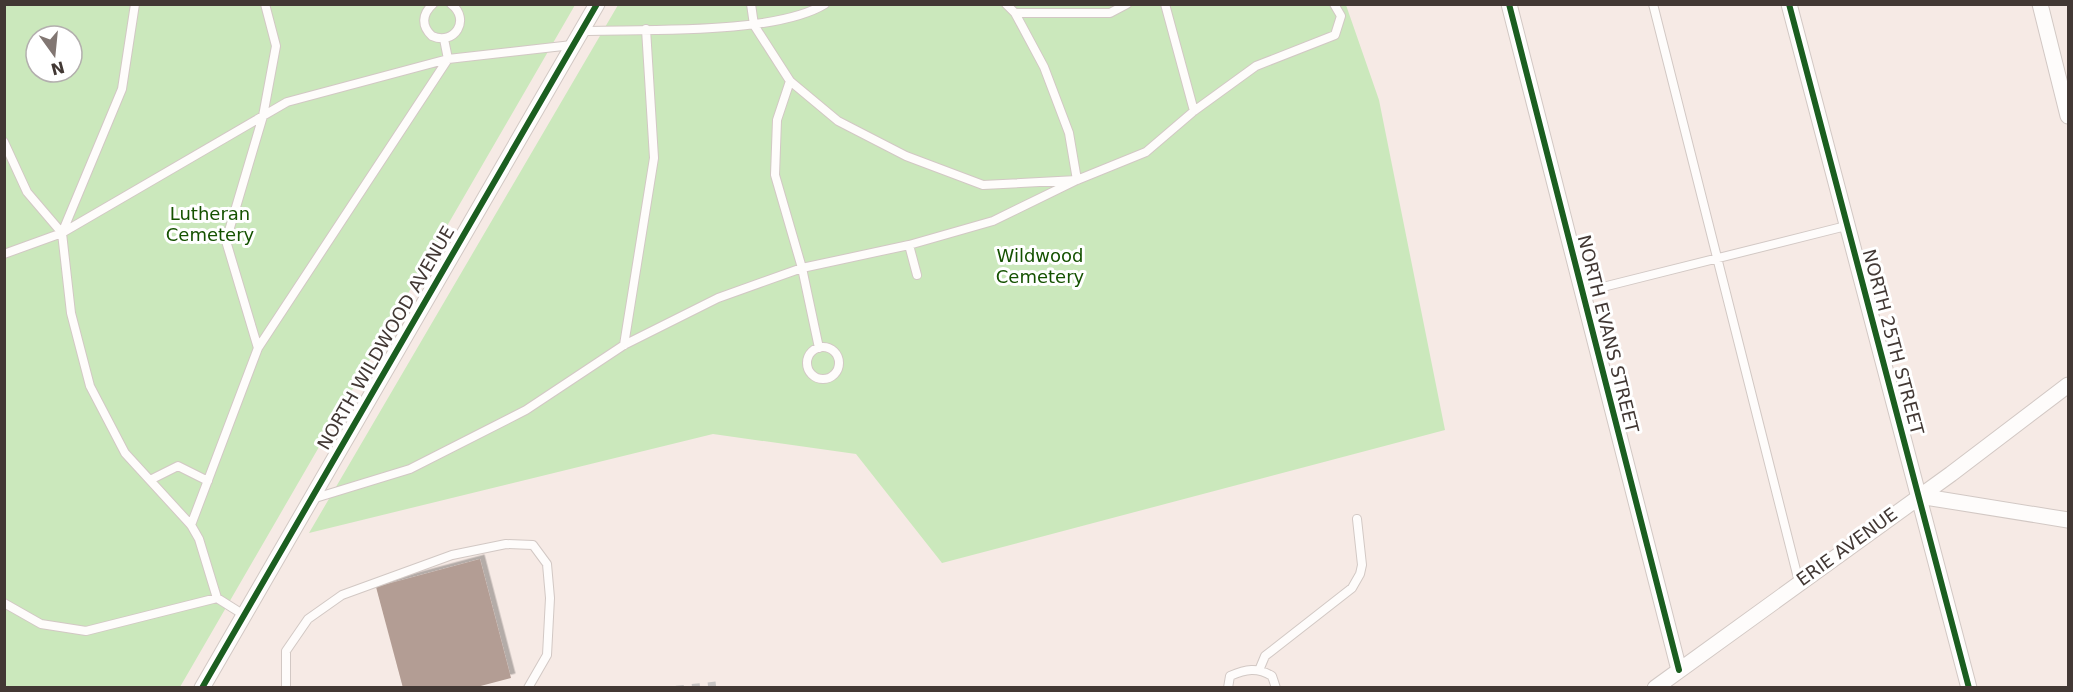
<svg xmlns="http://www.w3.org/2000/svg" width="2073" height="692" viewBox="0 0 2073 692" font-family="'DejaVu Sans',sans-serif">
  <defs>
    <filter id="shadow"><feDropShadow dx="4.5" dy="-4.5" stdDeviation="0" flood-color="#0004"/></filter>
  </defs>
  <rect width="100%" height="100%" fill="#f6eae5"/>
  <path fill="#cbe8bc" fill-rule="evenodd" d="M4 5H575L180 687H5ZM36 36H72V72H36Z
    M618 5H1346L1379 100 1445 430 942 563 856 454 713 434 309 533Z"/>
  <path fill="#b39d94" filter="url(#shadow)" d="M480 559 511 678 473 688H403L376 587Z"/>
  <g fill="none" stroke-linecap="round" stroke-linejoin="round">
    <defs>
      <path id="service" d="M135 4 122 89 62 233 71 313 90 386 125 453 191 525 199 539 217 598
        M433 4C422 14 421 26 432 36 455 46 471 19 451 4
        M751 4 754 25 790 81 838 121 906 156 983 185 1077 180 1069 133 1044 67 1015 13
        M1006 4 1015 13H1110L1127 4
        M1165 4 1194 111
        M1653 4 1799 582
        M581 31C643 29 775 35 825 4
        M790 81 777 120 775 175 802 268 819 348
        M4 142 27 192 62 233
        M909 245 917 275
        M4 254 62 233 287 102 448 59 572 45
        M1583 292 1846 226
        M624 345 654 158 646 29
        M807 363a16 16 0 1 1 32 0a16 16 0 1 1-32 0Z
        M258 348 226 241 263 116 276 46 265 4
        M150 480 178 466 208 481
        M312 499 410 469 526 410 624 345 718 298 802 268 909 245 993 221 1077 180 1146 152 1194 111 1256 66 1335 35 1341 16 1334 4
        M191 525 258 348 448 59 444 39
        M4 603 41 624 86 631 217 598 244 615
        M1260 668 1265 656 1352 588 1360 574 1362 565 1357 519
        M286 688V651L308 619 342 595 452 555 506 544 533 545 547 564 550 598 547 655 528 688
        M1228 688 1230 676C1246 669 1257 667 1272 676L1276 688"/>
      <path id="minor" d="M1509 4 1679 670
        M1789 4 1969 688
        M2040 4 2068 116
        M1919 496 2068 520
        M202 688 597 4
        M1655 688 1951 474 2068 385"/>
    </defs>
    <use href="#service" stroke="#d2c8c4" stroke-width="10"/>
    <use href="#minor" stroke="#d2c8c4" stroke-width="17"/>
    <use href="#service" stroke="#fefcfb" stroke-width="8"/>
    <use href="#minor" stroke="#fefcfb" stroke-width="15"/>
    <path stroke="#cac6c5" stroke-width="4.5" stroke-dasharray="8 8" stroke-linecap="butt" d="M676 688 723 683"/>
    <defs>
      <path id="cycleway" d="M1509 4 1679 670
        M1789 4 1969 688
        M202 688 597 4"/>
    </defs>
    <use href="#cycleway" stroke="#fff" stroke-width="10"/>
    <use href="#cycleway" stroke="#1b5e20" stroke-width="6"/>
  </g>
  <g text-anchor="middle" stroke-width="6" stroke-linejoin="round" paint-order="stroke">
    <g font-size="18" fill="#155201" stroke="#fff">
      <text x="210" y="220">Lutheran<tspan x="210" dy="21">Cemetery</tspan></text>
      <text x="1040" y="262">Wildwood<tspan x="1040" dy="21">Cemetery</tspan></text>
    </g>
    <g font-size="18" fill="#423834" stroke="#fff">
      <text transform="translate(1608 334) rotate(76)" y="6">NORTH EVANS STREET</text>
      <text transform="translate(386 338) rotate(-60)" y="6">NORTH WILDWOOD AVENUE</text>
      <text transform="translate(1893 342) rotate(75)" y="6">NORTH 25TH STREET</text>
      <text transform="translate(1847 547) rotate(-36)" y="6">ERIE AVENUE</text>
    </g>
  </g>
  <rect width="2073" height="692" fill="none" stroke="#423834" stroke-width="12"/>
  <g transform="translate(54 54) rotate(165)"><circle r="28" fill="#ffffff" stroke="#b3afae" stroke-width="1.5"/>
  <path d="M0-4.5L10 22L0 15L-10 22Z" fill="#817672"/>
  <text y="-9" font-size="16" font-weight="bold" text-anchor="middle" fill="#423834">N</text>
  </g>
</svg>
